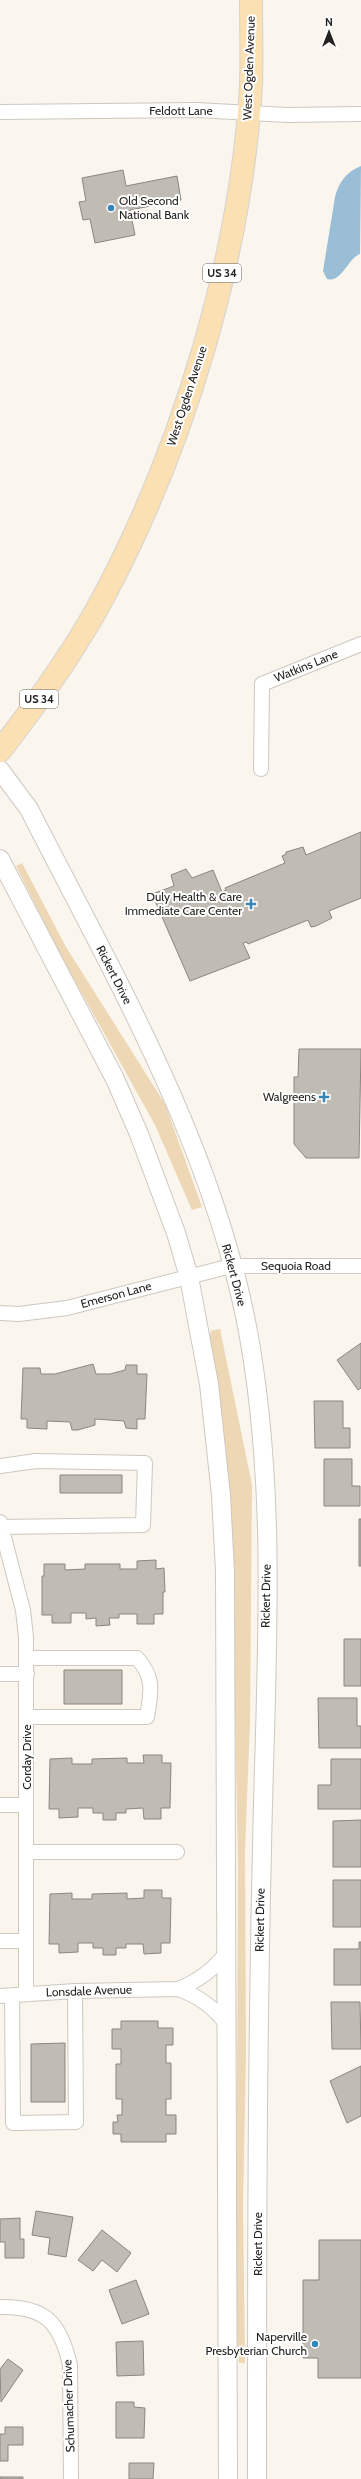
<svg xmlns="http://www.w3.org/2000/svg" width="361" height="2479" viewBox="0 0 361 2479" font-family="Cabin,sans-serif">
  <rect width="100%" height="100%" fill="#faf5ed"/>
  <path fill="#edd7b5" d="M22 863 66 947 165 1104 202 1207 192 1210 155 1125 59 952 16 866Z
    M220 1329 252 1485 250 1721 245 1851 246 2053 243 2207 245 2363H239L236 2322 238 1865 232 1546 209 1341 211 1331Z"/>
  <path fill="#9bbed7" d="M361 166 360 254C348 258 342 283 327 279L323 271 335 197C339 182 346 172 361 166Z"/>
  <path fill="#c0bcb4" stroke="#8b867f" d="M123 170 126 186 177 176 181 200 130 210 135 235 95 243 90 219 83 220 79 202 86 201 82 178Z
    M361 832V898L329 911 332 918 316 926 311 927 308 920 248 944 247 942 243 943 250 958 190 981 152 894 174 886 171 875 186 869 192 878 213 870 222 892 226 890 225 888 285 863 282 856 286 854V852L303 847 306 855Z
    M299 1049H361L359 1158H306L294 1144V1077H298Z
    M361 1343V1388L358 1390 337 1360Z
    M93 1364 96 1374H110L125 1370 126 1365H137V1374H147L145 1419H137V1429L126 1428 124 1421 95 1419V1425L78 1430H72L70 1422 47 1421V1429L27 1428V1419H21L23 1368H40L41 1374H55Z
    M314 1401H343V1428H350V1448H315Z
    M324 1459H352V1486H360V1506H324Z
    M60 1475H122V1493H60Z
    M359 1519H361V1566H359Z
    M156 1560V1569L164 1568 165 1592H163V1614H154V1624H137V1614H119V1618H109L110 1625 96 1626V1618L86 1619V1613H71V1623H52V1615H42V1576H44V1564H65V1570L85 1569V1564H120V1569H137V1561Z
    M344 1639H361V1686H344Z
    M64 1670H122V1704H64Z
    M318 1698H357V1726H361V1748H319Z
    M143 1755H162V1763H171L170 1808H161V1819H144L143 1808 126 1809V1813H116V1820H103V1813H93V1808H78V1817L59 1818V1809H49L50 1759 72 1758V1764H92V1759L127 1758V1763H144Z
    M331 1759H361V1809H318V1785H331Z
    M361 1820V1867H333V1821Z
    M333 1880H361V1927H333Z
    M144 1890H162V1898H171L170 1943H161V1953L144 1954 143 1944H126V1948H116V1955H103V1948H93V1943H78V1952L59 1953V1944H49L50 1894 72 1893V1899H92V1894L127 1893V1899L144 1898Z
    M359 1942H361V1985H334V1949H359Z
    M331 2002H360L361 2049H332Z
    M121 2021H158V2028H173V2045H166V2063H171V2099H166V2115H176V2134H166V2142H121V2134H113V2122H118L117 2115H122V2099H116V2064H121V2049H112V2029H121Z
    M65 2043V2102H31V2044Z
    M361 2066V2116L347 2123 330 2081Z
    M36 2211 73 2217 66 2257 48 2254 50 2238 32 2235Z
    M20 2218V2239H24V2258H5V2242H0V2219Z
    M102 2230 131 2253 117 2272 102 2260 93 2271 78 2260Z
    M319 2240H361V2378H318V2358H303V2280H319Z
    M136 2280 149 2314 122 2324 109 2290Z
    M143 2341 144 2375 117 2376 116 2342Z
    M8 2359 23 2370 1 2402 0 2369Z
    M116 2402H134V2407L145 2408 144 2438H116Z
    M5 2427H23V2445H8V2461H0V2434H5Z
    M129 2463H154L153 2479H129Z
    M0 2477H23V2479H0Z"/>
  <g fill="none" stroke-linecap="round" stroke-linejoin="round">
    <defs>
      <path id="minor" d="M0 112 197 110 287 115 361 114
        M261 769 262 684 361 644
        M0 1313 19 1314 67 1308 231 1266H361
        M0 1466 36 1461 145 1463 143 1525 0 1527
        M0 1522 23 1610 26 1637V1994
        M0 1674H27
        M27 1717H147C151 1692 155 1678 137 1658H27
        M0 1805H26
        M26 1852H177
        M0 1941H26
        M178 1989C199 1996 214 2007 227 2025
        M12 1995 13 2123 76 2122 75 1991
        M0 1996 75 1991 178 1989C199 1981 214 1969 227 1952
        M0 2307C45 2306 60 2322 70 2365L71 2479"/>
      <path id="tertiary" d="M0 770 29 809C112 972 207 1134 245 1316 280 1490 265 1672 262 1849 257 2059 257 2269 257 2479
        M0 859 115 1079 139 1134 176 1233 189 1277 209 1384 221 1495 225 1572 228 2479"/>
      <path id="primary" d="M0 751C38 702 75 651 104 596 184 446 241 256 251 85 252 57 251 28 251 0"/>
    </defs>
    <use href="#minor" stroke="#cdc8c0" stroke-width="16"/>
    <use href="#tertiary" stroke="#cdc8c0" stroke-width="20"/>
    <use href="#primary" stroke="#d3d3d2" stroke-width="24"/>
    <use href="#minor" stroke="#fff" stroke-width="14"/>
    <use href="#tertiary" stroke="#fff" stroke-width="18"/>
    <use href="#primary" stroke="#fbe0b4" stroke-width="22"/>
  </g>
  <g fill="#3785b7" stroke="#fff" stroke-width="1.5">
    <circle cx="111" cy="208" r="4"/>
    <path d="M249 898h4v4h4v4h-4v4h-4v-4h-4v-4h4z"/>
    <path d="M322 1091h4v4h4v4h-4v4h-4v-4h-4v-4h4z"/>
    <circle cx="315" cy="2344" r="4"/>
  </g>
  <g text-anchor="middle" stroke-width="4" stroke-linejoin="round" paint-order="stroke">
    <g fill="#fff" stroke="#666563" stroke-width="1">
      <rect x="203" y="264" width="38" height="18" rx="3"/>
      <rect x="20" y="690" width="38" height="18" rx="3"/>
    </g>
    <g font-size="11" font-weight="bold" fill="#242320">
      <text x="222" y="277">US 34</text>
      <text x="39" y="703">US 34</text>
    </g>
    <g font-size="12" fill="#242320" stroke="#fff">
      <text transform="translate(249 68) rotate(-88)" y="4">West Ogden Avenue</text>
      <text x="181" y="115">Feldott Lane</text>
      <text transform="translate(187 396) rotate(-72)" y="4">West Ogden Avenue</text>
      <text transform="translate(306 666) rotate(-22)" y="4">Watkins Lane</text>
      <text transform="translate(114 975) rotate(63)" y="4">Rickert Drive</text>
      <text x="296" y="1270">Sequoia Road</text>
      <text transform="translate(234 1275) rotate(75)" y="4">Rickert Drive</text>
      <text transform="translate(116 1295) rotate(-15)" y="4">Emerson Lane</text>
      <text transform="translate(266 1596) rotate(-89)" y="4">Rickert Drive</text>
      <text transform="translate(27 1757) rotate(-90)" y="4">Corday Drive</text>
      <text transform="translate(260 1920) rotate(-89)" y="4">Rickert Drive</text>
      <text transform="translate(89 1991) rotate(-2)" y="4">Lonsdale Avenue</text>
      <text transform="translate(258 2244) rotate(-90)" y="4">Rickert Drive</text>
      <text transform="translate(69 2406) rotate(-92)" y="4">Schumacher Drive</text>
    </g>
    <g font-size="12" fill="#242320" stroke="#fff" text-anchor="end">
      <text x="119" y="205" text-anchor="start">Old Second<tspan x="119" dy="14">National Bank</tspan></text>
      <text x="242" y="901">Duly Health &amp; Care<tspan x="242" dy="14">Immediate Care Center</tspan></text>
      <text x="316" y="1101">Walgreens</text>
      <text x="307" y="2341">Naperville<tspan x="307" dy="14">Presbyterian Church</tspan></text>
    </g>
  </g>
  <g transform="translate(329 32)" stroke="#ffffff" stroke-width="3" paint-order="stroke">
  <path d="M0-3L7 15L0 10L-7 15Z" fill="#242320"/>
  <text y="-6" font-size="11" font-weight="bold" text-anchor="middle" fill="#242320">N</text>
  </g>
</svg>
